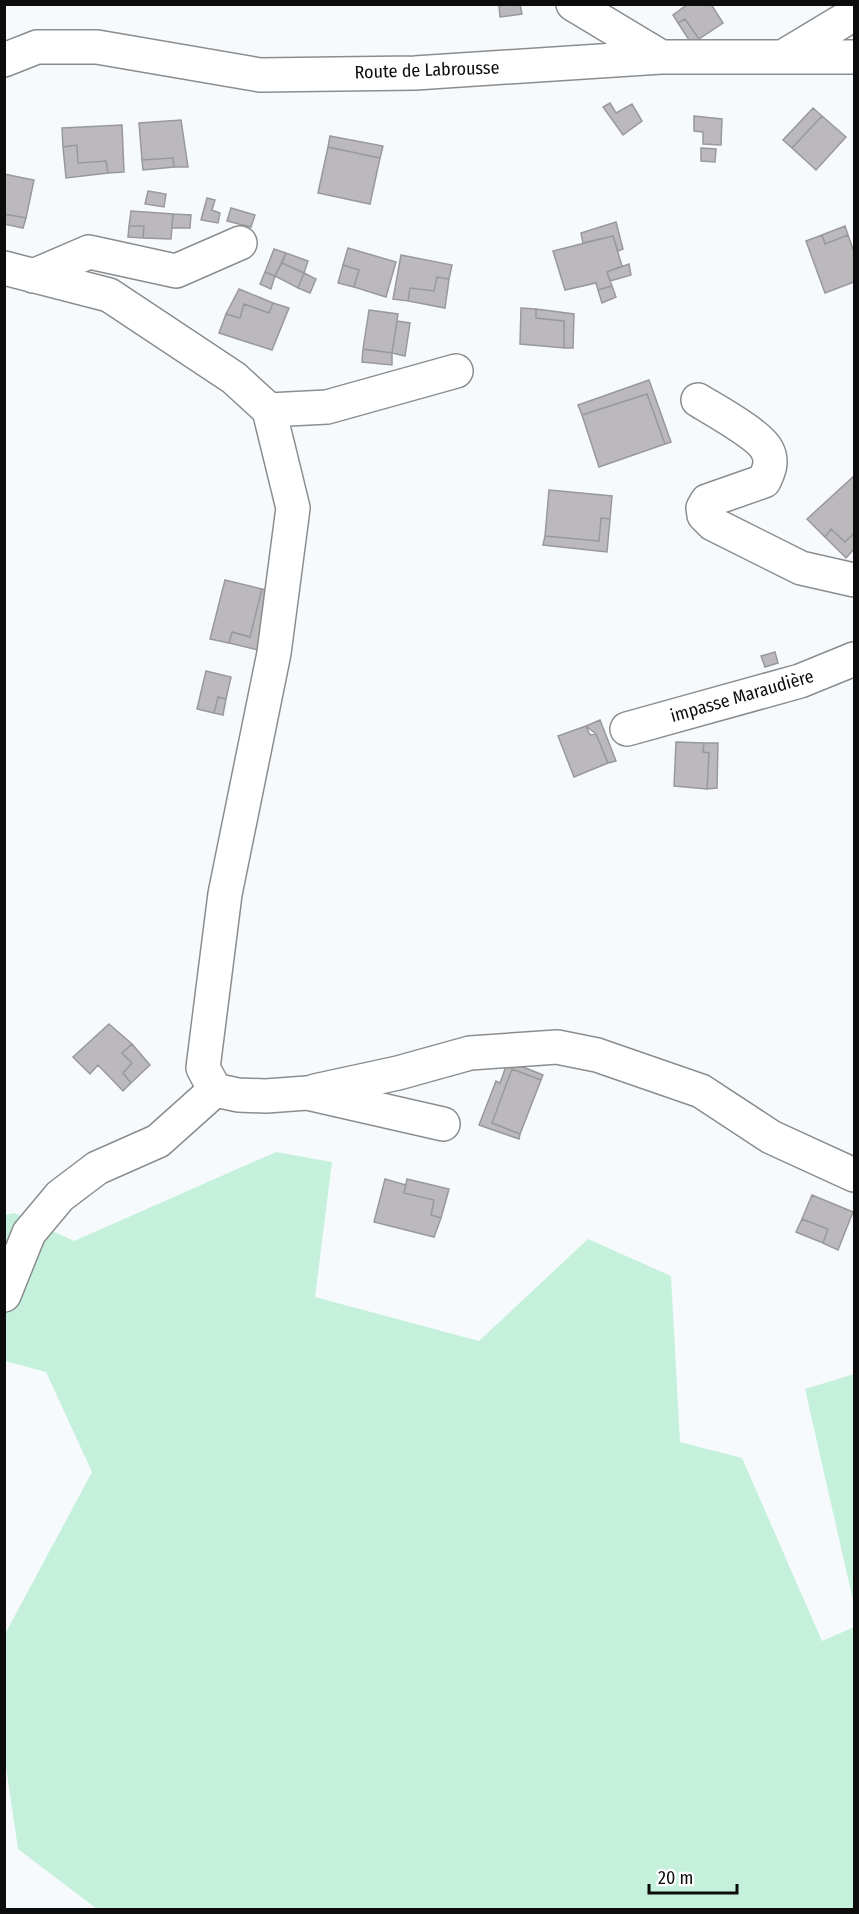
<svg xmlns="http://www.w3.org/2000/svg" width="859" height="1914" viewBox="0 0 859 1914" font-family="'Fira Sans Condensed',sans-serif">
  <rect width="100%" height="100%" fill="#f7fafd"/>
  <path fill="#c5f1dc" d="M276 1152 332 1162 315 1297 479 1341 588 1239 671 1276 680 1442 742 1458 822 1641 854 1627V1909H97L18 1849 5 1760 4 1636 92 1472 46 1372 5 1361V1215L14 1213 74 1241Z
    M854 1374V1605L805 1389Z"/>
  <path fill="#bbb9bc" stroke="#99989b" stroke-width="1.5" d="M506 4H520L522 14 500 17 499 6Z
    M688 4H711L723 23 699 39 685 19 678 23 673 15Z
    M685 19 699 39 691 43 678 23Z
    M610 103 616 113 632 104 642 121 623 135 603 107Z
    M813 108 822 116 792 148 783 140Z
    M694 116 722 119 721 145 703 144V132L694 131Z
    M822 116 846 137 816 170 792 148Z
    M181 120 188 167H174L173 158 142 160 139 123Z
    M122 125 124 172 108 173 106 161 78 163 77 145 63 147 62 128Z
    M330 136 383 146 380 158 328 147Z
    M77 145 78 163 106 161 108 173 66 178 63 147Z
    M328 147 380 158 370 204 318 193Z
    M701 148 716 149 715 162 701 161Z
    M173 158 174 167 143 170 142 160Z
    M4 174 34 180 26 218 4 214Z
    M148 191 166 194 164 207 145 204Z
    M207 198 215 200 212 210 220 213 218 223 201 220Z
    M231 208 255 215 251 227 227 221Z
    M131 211 173 214 171 239 143 238 144 226H129Z
    M4 214 26 218 23 228 4 224Z
    M173 214 191 215 190 228H172Z
    M616 222 623 249 618 251 613 236 583 243 581 233Z
    M129 226H144L143 238 128 237Z
    M845 226 848 235 825 244 822 235Z
    M822 235 825 244 848 235 854 252V282L825 293 806 241Z
    M613 236 622 266 607 272 612 286 598 290 596 283 565 290 553 251Z
    M348 248 396 262 386 297 354 287 359 270 343 265Z
    M274 249 286 253 275 276 265 272Z
    M286 253 308 261 304 273 282 263Z
    M401 255 452 265 449 279 437 277 434 291 410 288 408 301 393 299Z
    M282 263 304 273 298 288 275 276Z
    M629 264 631 275 610 281 607 272Z
    M343 265 359 270 354 287 338 283Z
    M265 272 275 276 271 289 260 284Z
    M304 273 316 279 310 293 298 288Z
    M437 277 449 279 445 308 408 301 410 288 434 291Z
    M612 286 616 297 602 303 598 290Z
    M239 289 273 303 269 313 244 304 240 318 226 314Z
    M273 303 289 308 272 350 219 333 226 314 240 318 244 304 269 313Z
    M521 308 536 309V318L564 321V348L520 344Z
    M536 309 574 314 573 348H564V321L536 318Z
    M369 310 398 314 392 353 363 349Z
    M397 321 410 323 405 356 392 353Z
    M363 349 392 353V365L362 362Z
    M649 380 671 442 665 444 647 394 582 415 578 405Z
    M647 394 665 444 599 467 582 415Z
    M854 476V533L845 542 831 529 825 537 807 519Z
    M549 490 612 496 610 519 601 518 599 541 545 536Z
    M601 518 610 519 607 552 543 545 545 536 599 541Z
    M831 529 845 542 854 533V549L846 558 825 537Z
    M225 580 262 589 250 637 232 632 229 643 210 639Z
    M262 589 272 591 258 650 229 643 232 632 250 637Z
    M775 652 778 663 765 667 761 656Z
    M206 671 231 677 226 699 218 697 214 713 197 709Z
    M218 697 226 699 223 715 214 713Z
    M600 720 616 761 608 763 596 734 586 726Z
    M586 726 590 735 596 734 608 763 574 777 558 736Z
    M676 742 704 743 703 752 709 753 707 789 674 786Z
    M704 743H718L717 788 707 789 709 753 703 752Z
    M109 1024 132 1044 122 1053 132 1063 123 1073 131 1083 123 1091 98 1065 90 1074 73 1057Z
    M132 1044 150 1065 131 1083 123 1073 132 1063 122 1053Z
    M508 1061 543 1075 541 1080 512 1069 492 1123 520 1134 519 1139 479 1125 496 1081 500 1083Z
    M512 1069 541 1080 520 1134 492 1123Z
    M385 1179 406 1185 404 1193 434 1200 431 1215 441 1218 434 1237 374 1222Z
    M407 1179 449 1189 441 1218 431 1215 434 1200 404 1193Z
    M812 1195 853 1212 838 1250 823 1243 828 1229 802 1219Z
    M802 1219 828 1229 823 1243 796 1232Z"/>
  <g fill="none" stroke-linecap="round" stroke-linejoin="round">
    <defs>
      <path id="minor" d="M573 4 661 57
        M786 55 854 14
        M4 60 37 47H97L260 75 415 73 661 57H854
        M4 268 109 295 234 378 269 410 293 508 274 653 225 894 203 1068 215 1090 238 1095 266 1096 307 1093 443 1124
        M33 276 89 252 176 271 240 243
        M698 400C714 410 760 435 767 450 773 461 769 471 764 481L707 501 703 508 704 515 713 524 801 568 854 580
        M269 410 327 407 456 371
        M627 729 800 681 854 659
        M315 1091 398 1073 470 1053 557 1047 597 1055 701 1091 771 1137 854 1175
        M4 1295 29 1233 60 1196 97 1168 158 1141 215 1090"/>
    </defs>
    <use href="#minor" stroke="#8a8d8f" stroke-width="36"/>
    <use href="#minor" stroke="#fff" stroke-width="33"/>
  </g>
  <g text-anchor="middle" stroke-width="5" stroke-linejoin="round" paint-order="stroke">
    <g font-size="18" fill="#0c0c0d" stroke="#fff">
      <text transform="translate(427 70) rotate(-2)" y="6">Route de Labrousse</text>
      <text transform="translate(742 696) rotate(-16)" y="6">impasse Maraudière</text>
    </g>
  </g>
  <rect width="859" height="1914" fill="none" stroke="#0c0c0d" stroke-width="12"/>
  <path d="M649 1884v9h88v-9" fill="none" stroke="#0c0c0d" stroke-width="3"/>
  <text x="658" y="1884" font-size="18" fill="#0c0c0d" stroke="#ffffff" stroke-width="4.5" paint-order="stroke">20 m</text>
</svg>
